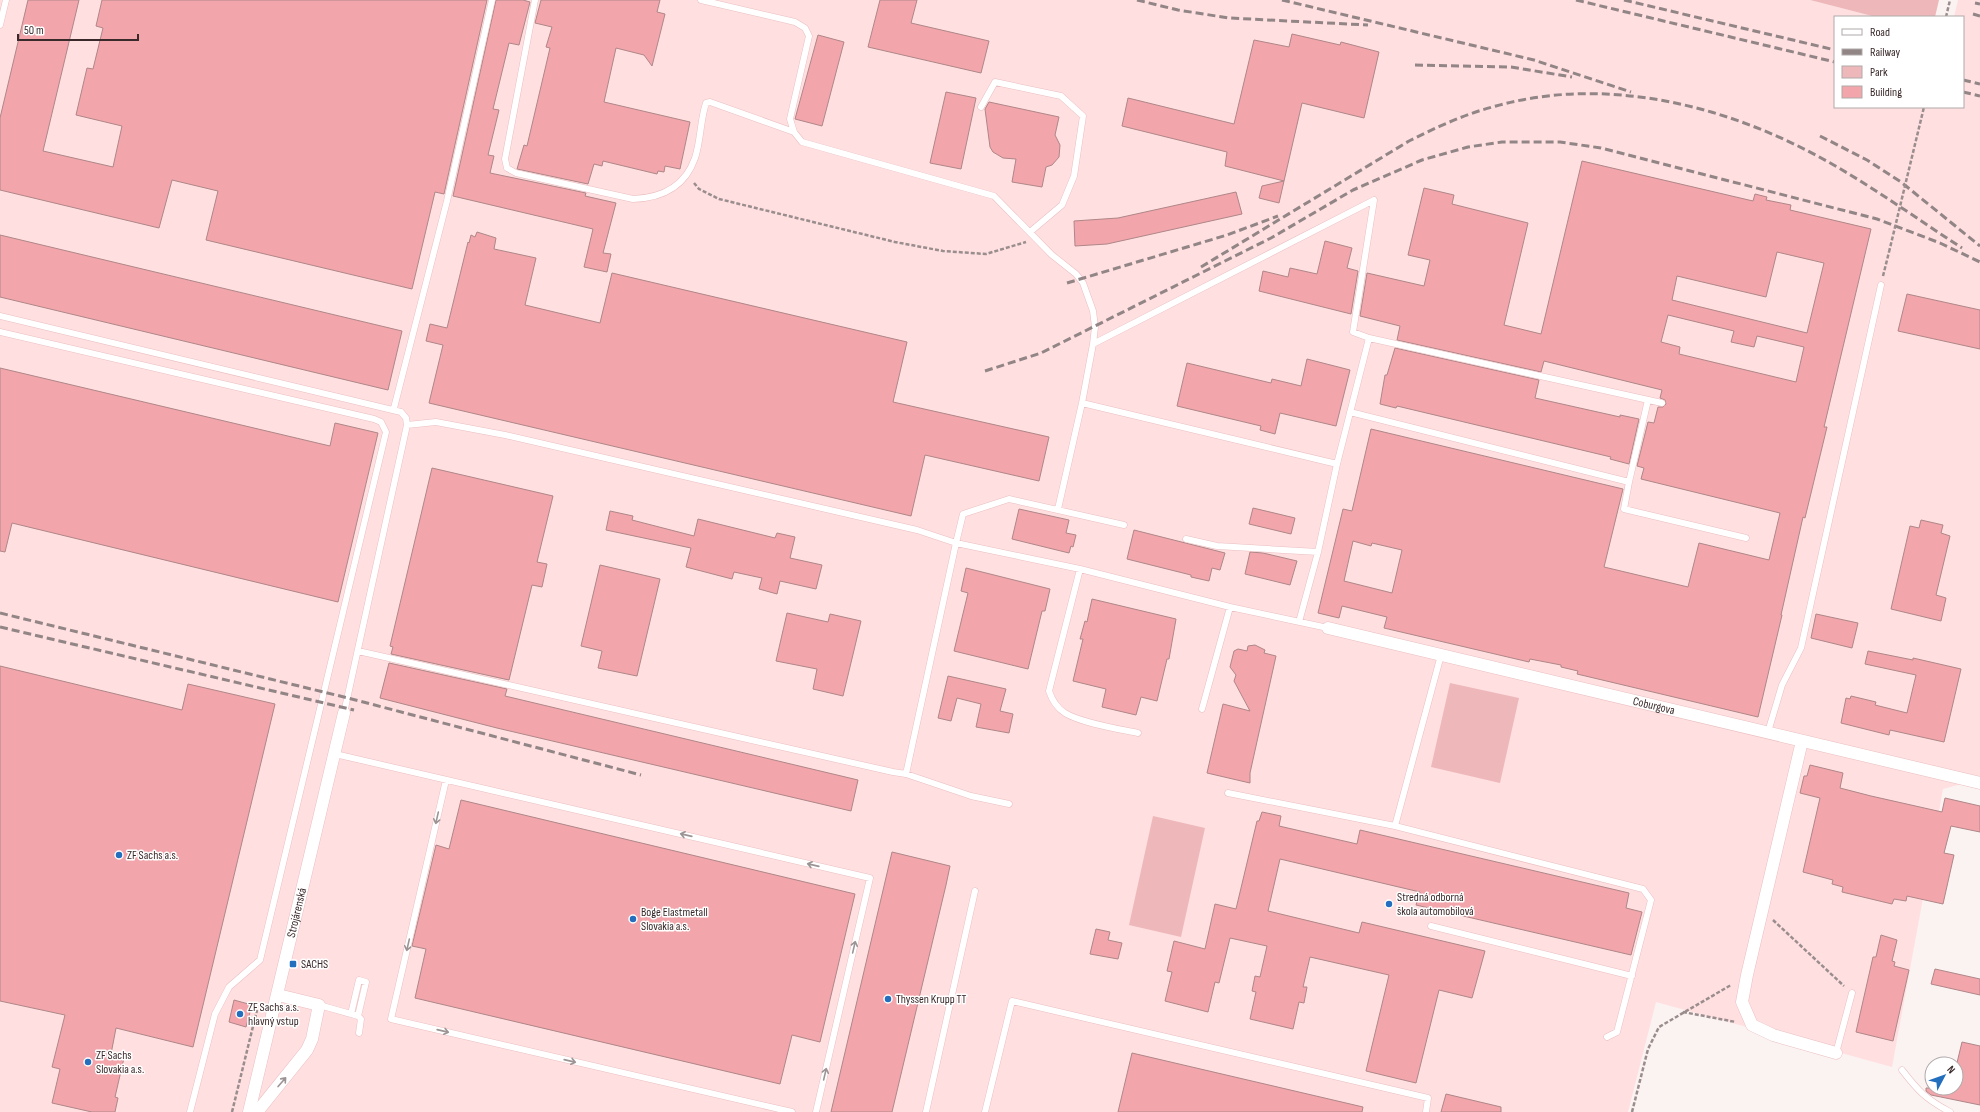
<svg xmlns="http://www.w3.org/2000/svg" width="1980" height="1112" viewBox="0 0 1980 1112" font-family="'Sofia Sans Condensed',sans-serif">
  <rect width="100%" height="100%" fill="#fbf2f2"/>
  <path fill="#ffdfe0" d="M0 0H1810L1876 17H1835V107H1963V17H1954L1958 0H1980V779L1943 789 1892 1067 1656 1002 1628 1112H0Z"/>
  <path fill="#eeb8bb" d="M1810 0H1939L1935 17H1876Z
    M1450 683 1519 698 1500 783 1431 767Z
    M1153 816 1205 828 1181 937 1129 925Z"/>
  <path fill="#f2a6ab" stroke="#af8688" fill-rule="evenodd" d="M28 0H79L43 151 113 167 122 126 76 115 87 68 93 69 103 28 96 26 102 0H487L444 194 435 192 412 289 206 240 218 191 172 180 159 228 0 190V118Z
    M496 0H523L530 2 519 45 509 43 493 109 499 110 488 155 494 156 490 173 586 193 585 196 616 203 603 253 611 254 607 272 584 267 593 229 453 196Z
    M541 0H660L657 12 665 14 652 66 644 55 616 48 604 102 690 122 680 169 665 166 664 172 658 171 657 174 603 161 602 166 594 164 588 184 517 169 524 145 527 146 550 48 546 47 552 27 535 23Z
    M880 0H917L911 23 989 41 981 73 868 47Z
    M1292 34 1340 45 1341 42 1379 52 1364 118 1302 103 1284 181 1225 166 1227 152 1122 126 1128 98 1234 124 1254 40 1289 47Z
    M818 35 844 42 822 126 795 119Z
    M946 92 976 98 961 169 930 163Z
    M989 102 1059 117 1055 135 1060 145 1059 157 1052 165 1046 167 1042 187 1012 182 1016 159 1003 158 993 152 990 147 985 109Z
    M1582 161 1753 201 1755 194 1767 197 1766 200 1791 205 1790 210 1871 229 1824 427H1827L1805 518 1803 517 1781 615H1782L1758 717 1577 674 1578 671 1561 667V665L1530 659 1529 662 1384 628 1387 617 1342 606 1339 618 1318 613 1343 509 1352 511 1371 429 1623 489 1604 567 1688 587 1699 543 1769 560 1780 513 1641 479 1644 468 1637 466 1648 422 1654 423 1658 407H1663L1666 404 1665 400 1660 398 1662 390 1544 361 1541 372 1397 340 1400 326 1360 316 1367 273 1424 286 1430 260 1408 255 1424 188 1454 195 1452 204 1528 223 1504 325 1541 334ZM1777 252 1824 263 1807 333 1672 300 1677 276 1766 297ZM1668 315 1734 331 1731 342 1754 347 1757 336 1804 347 1796 382 1679 354 1680 347 1661 342ZM1353 541 1371 546 1372 543 1402 550 1392 593 1344 581Z
    M1284 181 1279 203 1259 198 1262 186Z
    M1236 192 1242 214 1107 244 1075 246 1074 221 1118 218Z
    M477 232 496 238 494 249 536 258 525 305 600 323 612 273 907 342 893 402 1049 437 1039 481 925 455 911 516 429 403 443 345 426 341 430 324 447 328 468 242 469 243 471 235 475 237Z
    M0 235 402 331 388 390 0 297Z
    M1325 241 1352 248 1347 268 1358 271 1351 314 1259 291 1263 271 1288 277 1290 268 1317 274Z
    M1907 294 1980 310V349L1898 331Z
    M1395 348 1539 380 1535 398 1620 417V415L1639 419 1629 464 1610 459 1611 457 1397 406 1396 408 1380 404 1385 375H1387Z
    M1307 359 1350 370 1336 426 1280 413 1275 434 1260 430 1261 426 1177 406 1187 363 1271 383 1272 379 1301 386Z
    M0 368 330 446 335 423 378 433 338 602 12 523 5 552 0 551Z
    M432 468 553 496 537 562 547 564 542 587 532 585 509 680 391 654 393 647 390 646Z
    M1253 508 1295 518 1291 534 1249 524Z
    M1019 509 1069 520 1066 533 1076 535 1073 547 1071 546 1069 553 1012 539Z
    M610 511 633 516 632 520 694 536 698 519 775 538 777 533 795 537 790 558 822 565 816 589 780 581 777 594 759 589 762 578 734 572 732 579 686 567 691 548 606 530Z
    M1921 520 1943 525 1941 533 1950 536 1936 595 1946 598 1941 621 1891 609 1910 526 1919 528Z
    M1134 530 1225 553 1220 570 1212 568 1209 581 1191 577V575L1127 559Z
    M1250 552 1263 553 1297 561 1290 585 1245 574Z
    M600 565 660 579 637 676 598 668 602 651 581 646Z
    M966 568 1050 589 1045 611H1042L1028 669 954 651 968 593 961 591Z
    M1092 599 1176 619 1169 659H1167L1157 701 1141 697 1136 715 1102 707 1106 689 1073 681 1083 639H1080L1085 621 1087 622Z
    M787 613 828 622 830 614 861 621 843 696 813 689 817 669 776 661Z
    M1816 614 1858 623 1852 648 1811 638Z
    M1255 645 1265 650 1264 653 1276 656 1250 773V783L1207 773 1223 704 1250 711 1234 681 1236 675 1230 667 1234 651 1238 649 1247 651 1248 646Z
    M1868 651 1913 660V658L1961 669 1944 742 1890 730 1889 735 1841 723 1846 698 1850 699 1851 696 1876 702 1875 705 1907 713 1916 675 1865 664Z
    M389 663 507 689 505 696 858 780 851 811 497 728 380 698Z
    M0 666 182 710 188 684 275 704 193 1047 116 1028 111 1054 124 1058 115 1097 118 1098 115 1112H92L52 1103 60 1069 52 1067 65 1015 0 1001Z
    M948 676 1006 689 1000 711 1013 714 1009 733 976 727 981 704 957 698 951 721 938 718Z
    M1810 765 1843 773 1840 788 1871 796 1942 812 1945 798 1980 806V832L1951 826 1944 853 1954 855 1943 904 1907 896 1906 901 1894 899 1892 904 1842 892 1843 887 1832 884 1833 880 1803 872 1820 798 1800 793 1804 776H1807Z
    M461 800 855 894 820 1042 792 1035 780 1084 415 998 426 949 412 946 436 845 449 849Z
    M1262 812 1281 816 1279 826 1357 844 1360 830 1629 893 1626 908 1642 912 1631 955 1416 905 1420 892 1280 859 1268 911 1359 933 1362 922 1485 951 1472 998 1439 990 1416 1083 1366 1071 1389 975 1310 957 1303 987H1307L1304 1003 1299 1002 1293 1029 1250 1019 1256 992 1252 991 1255 976 1260 977 1267 946 1230 938 1219 983 1215 982 1208 1012 1165 1001 1172 972 1167 971 1174 941 1205 949 1215 904 1236 909 1257 821H1259Z
    M892 852 950 866 946 885 892 1112H831Z
    M1096 929 1110 932 1108 940 1122 943 1118 959 1090 954Z
    M1881 935 1897 940 1892 961 1895 962 1894 966 1909 970 1893 1041 1856 1032 1873 957H1876Z
    M1935 969 1980 979V995L1931 984Z
    M234 1000 252 1005 246 1027 229 1022Z
    M1962 1042 1980 1046V1105L1931 1095 1926 1091V1088H1956V1067Z
    M1132 1053 1363 1107 1362 1112H1118Z
    M1446 1094 1501 1107V1112H1441Z"/>
  <g fill="none" stroke-linecap="round" stroke-linejoin="round">
    <defs>
      <path id="lane" d="M535 0 505 159 507 168 516 173 633 199C662 198 685 187 695 158 701 140 700 121 706 103L710 102 794 132
        M701 0 795 22 805 28 809 36 790 119 794 132 802 142 994 196 1052 255 1076 274 1083 283 1093 311 1095 327 1093 344 1374 200 1353 332 1369 338
        M0 25 6 0
        M981 107 995 82 1061 96 1083 116 1074 176 1062 205 1030 232
        M0 316 401 412 406 418 407 425 344 713
        M0 332 374 419 381 422 386 432 260 960 229 987 215 1014 190 1112
        M1082 403 1337 464
        M394 408 447 201 492 0
        M1350 412 1629 482 1624 509 1746 538
        M407 425 436 422 505 435 917 530 956 543 963 514 1009 499 1124 525
        M1629 482 1648 400
        M1058 509 1082 403 1093 344
        M1186 539 1217 546 1318 552
        M1080 569 1049 691C1052 700 1057 708 1065 713 1081 723 1119 729 1138 733
        M1299 622 1318 552 1337 464 1369 338 1662 403
        M358 651 893 772 906 774 956 543 1080 569 1230 607 1328 628
        M1202 709 1230 607
        M1768 732 1782 685 1801 648 1881 285
        M335 754 870 878 816 1112
        M906 774 971 796 1009 804
        M446 780 391 1019 792 1112
        M1228 793 1395 826 1441 655
        M1395 826 1643 889 1651 900 1617 1032 1607 1037
        M1431 926 1632 976
        M319 1005 358 1016 361 1019 359 1033
        M351 1014 359 980 366 982 358 1016
        M1836 1053 1852 993
        M1902 1070C1919 1092 1926 1099 1950 1112
        M926 1112 975 891
        M985 1112 1012 1001 1428 1098 1426 1112"/>
      <g id="street">
        <path id="s1" d="M1328 628 1980 783"/>
        <path d="M1802 741 1747 975 1742 1002 1752 1025 1773 1035 1836 1053"/>
        <path id="s2" d="M249 1112 344 713"/>
        <path d="M257 1112 307 1050 312 1039 319 1005 278 995"/>
      </g>
    </defs>
    <use href="#lane" stroke="#eabfc1" stroke-width="7"/>
    <use href="#street" stroke="#eabfc1" stroke-width="13"/>
    <path stroke="#9a8d8d" stroke-width="2.5" stroke-dasharray="4 2" stroke-linecap="butt" d="M1946 17 1950 0
      M694 183 699 189 719 199 895 242 943 251 986 254 1026 242
      M1883 276 1889 252
      M1773 920 1844 986
      M1683 1012 1736 1022
      M232 1112 257 1010
      M1632 1112 1648 1049 1659 1027 1731 985"/>
    <use href="#lane" stroke="#fff" stroke-width="6"/>
    <use href="#street" stroke="#fff" stroke-width="12"/>
    <path stroke="#928586" stroke-width="3" stroke-dasharray="8 4" stroke-linecap="butt" d="M1137 0 1178 10 1229 18 1368 25
      M1282 0 1534 60 1631 92
      M1576 0 1835 62
      M1624 0 1835 50
      M1975 3 1980 4
      M1973 14 1980 16
      M1415 65 1511 67 1572 77
      M1963 80 1980 84
      M1963 92 1980 96
      M1820 136 1867 160 1901 182 1980 246
      M1201 267 1409 141C1437 127 1465 114 1496 106 1600 77 1712 102 1806 150 1861 178 1911 215 1962 248
      M1067 283 1227 235 1278 216
      M985 371 1041 353 1271 238 1353 190 1422 160 1468 147 1502 142H1560L1601 148 1877 219 1940 243 1980 262
      M0 613 348 698 641 775
      M0 627 354 710"/>
    <path stroke="#9a8d8d" stroke-width="2.5" stroke-dasharray="4 2" stroke-linecap="butt" d="M1889 252 1924 107"/>
  </g>
  <defs><path id="oneway-shaft" d="M-6 0H5M1.5-3L5.5 0L1.5 3" fill="none" stroke-width="1.6" stroke-linecap="round" stroke-linejoin="round"/></defs>
  <g stroke="#9c9494">
    <use href="#oneway-shaft" transform="translate(437 818) rotate(103)"/>
    <use href="#oneway-shaft" transform="translate(686 835) rotate(-167)"/>
    <use href="#oneway-shaft" transform="translate(813 865) rotate(-167)"/>
    <use href="#oneway-shaft" transform="translate(408 945) rotate(103)"/>
    <use href="#oneway-shaft" transform="translate(854 947) rotate(-77)"/>
    <use href="#oneway-shaft" transform="translate(443 1031) rotate(13)"/>
    <use href="#oneway-shaft" transform="translate(570 1061) rotate(13)"/>
    <use href="#oneway-shaft" transform="translate(825 1074) rotate(-77)"/>
    <use href="#oneway-shaft" transform="translate(282 1082) rotate(-49)"/>
  </g>
  <g fill="#246ebe" stroke="#fff" stroke-width="1.5">
    <circle cx="119" cy="855" r="4"/>
    <circle cx="1389" cy="904" r="4"/>
    <circle cx="633" cy="919" r="4"/>
    <rect x="289" y="960" width="8" height="8" rx="2"/>
    <circle cx="888" cy="999" r="4"/>
    <circle cx="240" cy="1014" r="4"/>
    <circle cx="88" cy="1062" r="4"/>
  </g>
  <g text-anchor="middle" stroke-width="3" stroke-linejoin="round" paint-order="stroke">
    <g font-size="12" fill="#3a292a" stroke="#fff">
      <text dy="4" stroke="none"><textPath href="#s1" startOffset="335">Coburgova</textPath></text>
      <text dy="4" stroke="none"><textPath href="#s2" startOffset="205">Strojárenská</textPath></text>
    </g>
    <g font-size="12" fill="#3a292a" stroke="#fff" text-anchor="start">
      <text x="127" y="859">ZF Sachs a.s.</text>
      <text x="1397" y="901">Stredná odborná<tspan x="1397" dy="14">škola automobilová</tspan></text>
      <text x="641" y="916">Boge Elastmetall<tspan x="641" dy="14">Slovakia a.s.</tspan></text>
      <text x="301" y="968">SACHS</text>
      <text x="896" y="1003">Thyssen Krupp TT</text>
      <text x="248" y="1011">ZF Sachs a.s.<tspan x="248" dy="14">hlavný vstup</tspan></text>
      <text x="96" y="1059">ZF Sachs<tspan x="96" dy="14">Slovakia a.s.</tspan></text>
    </g>
  </g>
  <rect x="1834" y="16" width="130" height="92" fill="#ffffff" stroke="#b0a9aa"/>
  <rect x="1842" y="29" width="20" height="6" fill="#ffffff" stroke="#b0a9aa"/>
  <text x="1870" y="36" font-size="12" fill="#3a292a">Road</text>
  <rect x="1842" y="49" width="20" height="6" fill="#928586" stroke="#b0a9aa"/>
  <text x="1870" y="56" font-size="12" fill="#3a292a">Railway</text>
  <rect x="1842" y="66" width="20" height="12" fill="#eeb8bb" stroke="#b0a9aa"/>
  <text x="1870" y="76" font-size="12" fill="#3a292a">Park</text>
  <rect x="1842" y="86" width="20" height="12" fill="#f2a6ab" stroke="#b0a9aa"/>
  <text x="1870" y="96" font-size="12" fill="#3a292a">Building</text>
  <g transform="translate(1944 1076) rotate(49)"><circle r="19" fill="#ffffff" stroke="#b0a9aa"/>
  <path d="M0-3L7 15L0 10L-7 15Z" fill="#246ebe"/>
  <text y="-6" font-size="11" font-weight="bold" text-anchor="middle" fill="#3a292a">N</text>
  </g>
  <path d="M18 34v6h120v-6" fill="none" stroke="#3a292a" stroke-width="2"/>
  <text x="24" y="34" font-size="12" fill="#3a292a" stroke="#ffffff" stroke-width="3" paint-order="stroke">50 m</text>
</svg>
